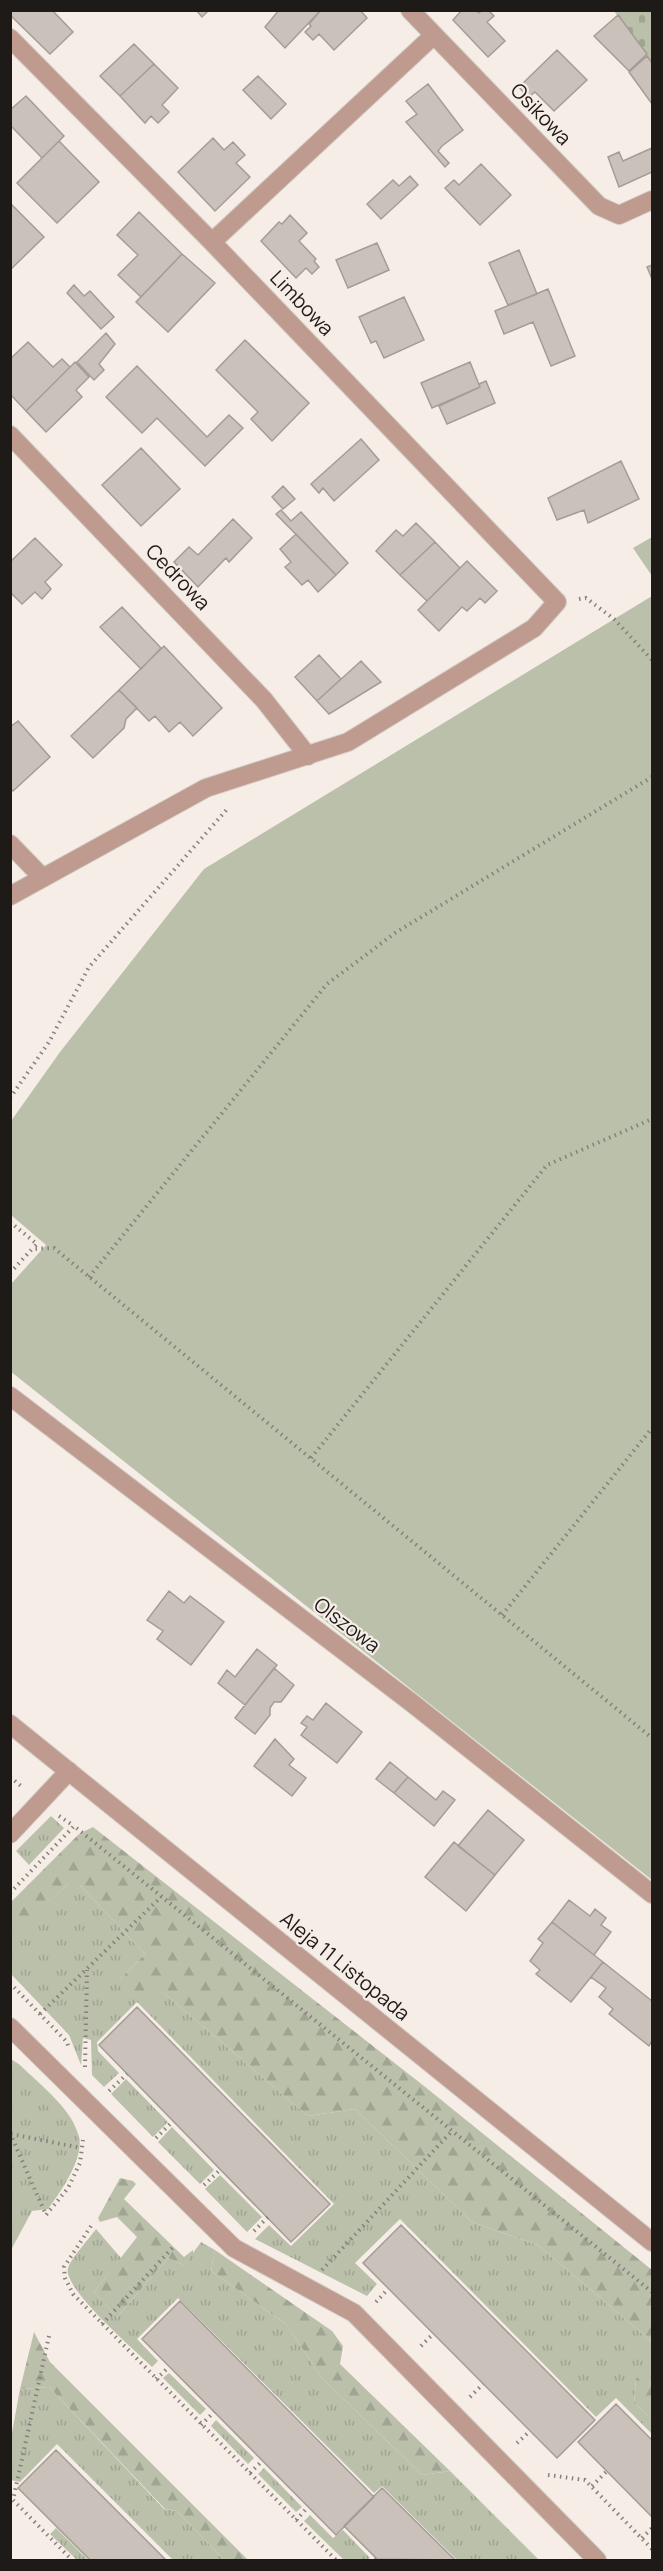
<svg xmlns="http://www.w3.org/2000/svg" width="663" height="2571" viewBox="0 0 663 2571" font-family="Manrope,sans-serif">
  <defs>
    <pattern id="grass-tufts" width="24" height="20" patternUnits="userSpaceOnUse" patternTransform="scale(1.5)"><rect width="24" height="20" fill="#bbc0ab"/><path d="M3 7l-1-3M5 7V3M7 7l1-3M15 17l-1-3M17 17v-4M19 17l1-3" fill="none" stroke="#a0a492"/></pattern>
    <pattern id="forest-firs" width="22" height="20" patternUnits="userSpaceOnUse" patternTransform="scale(1.5)"><rect width="22" height="20" fill="#bbc0ab"/><path d="M5 1l3.5 6h-7zM16 11l3.5 6h-7z" fill="#a0a492"/></pattern>
    <pattern id="cemetery-stones" width="16" height="16" patternUnits="userSpaceOnUse" patternTransform="scale(1.5)"><rect width="16" height="16" fill="#bbc0ab"/><path d="M2 7V4a2 2 0 0 1 4 0v3zM10 15v-3a2 2 0 0 1 4 0v3z" fill="#a0a492"/></pattern>
  </defs>
  <rect width="100%" height="100%" fill="#f6ede7"/>
  <path fill="url(#grass-tufts)" d="M51 1816 64 1828 29 1865 16 1851Z
    M68 1884H79L145 1954 120 1979 164 1993 308 2116 355 2109 472 2222 538 2245 652 2342V2378H636L634 2403 652 2419V2434L616 2398 596 2417 400 2219 355 2263 377 2284 367 2296 255 2239 269 2225 291 2246 334 2204 137 2002 97 2042 98 2051 119 2073 104 2087 92 2075 91 2040 83 2038 81 2065 69 2035 11 1974 10 1935Z
    M11 2059 20 2065C40 2085 72 2108 79 2137 84 2159 60 2193 48 2209L32 2211 11 2250Z
    M126 2079 168 2122 153 2137 111 2094Z
    M172 2127 214 2170 200 2184 158 2142Z
    M220 2175 262 2217 247 2232 205 2189Z
    M96 2229 121 2258 94 2292 117 2317 168 2258 184 2265 201 2242 215 2250 211 2271 286 2324 322 2378 422 2475 450 2471 539 2560H457L382 2486 374 2493 178 2298 137 2339 158 2361 152 2367C136 2351 62 2288 68 2268 72 2257 89 2239 96 2229Z
    M169 2373 206 2409 200 2415 163 2378Z
    M49 2387 164 2509 177 2511 224 2560H173L57 2444 20 2482 11 2480V2438L20 2389Z
    M216 2420 254 2458 248 2464 211 2426Z
    M264 2468 302 2507 296 2512 258 2474Z
    M310 2515 333 2538 343 2530 370 2558 367 2560H344L304 2521Z
    M56 2528 88 2560H77L50 2534Z"/>
  <path fill="url(#forest-firs)" d="M93 1827 424 2086 652 2270V2342L538 2245 472 2222 355 2109 308 2116 164 1993 130 1995 120 1979 145 1954 79 1884H68L11 1935V1902L79 1834Z
    M120 2178 133 2181 136 2184 124 2199 184 2257 193 2250V2254L184 2265 168 2258 117 2317 94 2292 137 2237 117 2217 100 2222 98 2218Z
    M215 2250 332 2331 343 2346 340 2364 450 2471 422 2475 322 2378 286 2324 211 2271Z
    M34 2332 50 2362 248 2560H224L177 2511 165 2509 49 2387 20 2389Z
    M636 2378H652V2419L634 2403Z"/>
  <path fill="url(#cemetery-stones)" d="M614 11H652V63Z"/>
  <path fill="#bbc0ab" d="M652 537V576L633 548Z
    M652 596V1880L10 1371 11 1284 46 1245 11 1215V1121L60 1052 204 869Z"/>
  <path fill="#cac1bb" stroke="#a49c96" stroke-width="1.5" d="M10 10H52L73 32 50 54 10 15Z
    M196 10H209L202 17Z
    M279 10H321L285 48 265 27Z
    M321 10H360L367 18 334 50 319 34 313 40 305 32 311 26 309 24Z
    M462 10H476L479 13 482 10H488L494 16 487 22 505 41 488 57 453 20Z
    M618 15 647 54 629 71 594 36Z
    M134 44 154 64 120 96 100 76Z
    M557 50 587 80 554 111 535 92 528 98 519 87Z
    M647 56 652 63V104L629 72Z
    M154 64 178 88 162 105 169 112 158 123 151 116 145 123 120 96Z
    M258 76 286 104 271 119 243 90Z
    M428 84 463 130 442 146 438 151 449 163 445 167 406 122 417 114 406 101Z
    M26 96 64 136 42 158 10 125V110Z
    M213 138 224 150 233 142 245 155 236 163 250 177 215 211 178 172Z
    M59 141 99 182 57 223 17 183Z
    M652 148V172L619 187 608 157 619 152 623 161Z
    M481 164 511 195 480 225 445 188 454 180 459 185Z
    M410 176 418 185 381 219 367 204 393 180 399 186Z
    M10 203 44 237 10 270Z
    M139 212 182 254 141 297 118 275 138 255 117 235Z
    M290 215 307 233 299 241 316 259 314 261 319 267 312 274 306 268 296 278 261 241 279 222 282 224Z
    M377 243 389 270 348 288 336 260Z
    M519 250 537 294 508 305 489 263Z
    M182 254 215 283 168 332 136 302Z
    M652 265V279L647 267Z
    M74 285 84 296 90 291 114 317 101 329 67 293Z
    M548 289 575 356 551 366 533 322 504 334 495 311Z
    M404 297 424 340 384 358 376 341 371 343 359 317Z
    M106 333 115 344 99 364 104 370 94 380 77 362Z
    M245 340 309 403 272 441 251 419 258 412 216 370Z
    M28 342 53 367 62 359 70 367 26 411 10 394V359Z
    M75 362 89 377 76 390 82 397 46 432 26 411Z
    M470 362 480 387 432 408 421 383Z
    M137 366 207 437 229 415 243 428 205 466 157 418 142 433 106 397Z
    M486 381 495 403 447 424 439 406 480 387 479 384Z
    M361 439 379 460 334 501 323 488 319 493 311 484Z
    M141 448 180 489 141 526 102 485Z
    M621 461 639 499 588 523 584 510 557 520 548 498Z
    M283 486 295 499 283 509 272 497Z
    M281 510 291 521 301 512 348 563 336 575 276 514Z
    M233 519 252 538 229 562 226 558 198 587 174 562 189 547 198 555Z
    M416 523 435 542 400 575 376 551 396 530 403 536Z
    M296 534 336 575 318 592 308 580 302 585 285 567 291 562 280 549Z
    M35 538 62 565 45 582 51 589 42 599 35 592 22 604 10 592V562Z
    M435 542 460 568 427 601 400 575Z
    M467 561 497 591 485 603 480 598 467 611 462 607 439 631 418 610Z
    M122 607 161 648 141 669 100 627Z
    M164 646 222 708 193 736 180 722 169 732 155 716 149 721 119 690Z
    M319 655 341 679 317 701 295 677Z
    M361 661 381 682 329 714 317 701Z
    M119 690 137 708 126 719 124 728 93 758 71 736Z
    M18 721 50 757 13 791 10 788V727Z
    M169 1591 184 1603 190 1596 224 1622 191 1665 157 1639 163 1631 147 1620Z
    M257 1649 277 1665 245 1705 218 1683 227 1670 235 1677Z
    M274 1668 294 1685 281 1702H274L270 1708V1715L255 1734 235 1718Z
    M326 1703 362 1732 337 1763 301 1735 307 1727 301 1723 307 1716 313 1720Z
    M275 1739 294 1759 289 1765 306 1778 292 1796 254 1766Z
    M390 1762 408 1777 394 1793 376 1779Z
    M408 1777 436 1800 443 1791 455 1800 434 1826 394 1793Z
    M488 1810 524 1840 495 1875 458 1846Z
    M454 1842 495 1875 466 1911 425 1877Z
    M569 1900 590 1916 595 1909 606 1918 601 1925 611 1932 594 1955 552 1922Z
    M552 1922 603 1962 571 2002 536 1974 540 1970 530 1961 543 1943 538 1939Z
    M603 1962 652 2001V2041L649 2046 609 2014 613 2009 599 1997 606 1988 591 1977Z
    M137 2007 330 2204 291 2242 99 2045Z
    M401 2225 595 2420 557 2458 363 2263Z
    M180 2301 374 2497 336 2535 142 2339Z
    M616 2404 652 2440V2517L578 2442Z
    M56 2450 166 2560H90L18 2488Z
    M382 2488 455 2560 377 2559 344 2526Z"/>
  <g fill="none" stroke-linecap="round" stroke-linejoin="round">
    <defs>
      <path id="minor" d="M410 10 599 206 619 215 652 200
        M10 38 212 242 557 602 534 628 348 742 206 788 10 896
        M212 242 434 35
        M10 435 264 700 308 756
        M10 844 43 878
        M10 1396 412 1703 652 1894
        M10 1724 652 2242
        M10 1834 69 1771
        M10 2027 234 2248 354 2313 597 2560"/>
    </defs>
    <use href="#minor" stroke="#d3cbc6" stroke-width="20"/>
    <path stroke="#87807c" stroke-width="4" stroke-dasharray="1.5 4.5" stroke-linecap="butt" d="M650 10 652 14
      M579 599 586 598 614 619 652 660
      M10 1098 49 1042 89 967 229 807
      M10 1222 37 1244 32 1249
      M10 1273 32 1249 54 1248 652 1738
      M89 1277 327 984 395 933 652 777
      M311 1458 547 1165 652 1119
      M502 1615 652 1428
      M10 1777 21 1786
      M59 1816 74 1826
      M10 1893 74 1826 652 2292
      M10 1983 67 2042 69 2049
      M40 2014 161 1897
      M85 2067 87 1970
      M109 2091 127 2074
      M10 2133 46 2215 68 2188 80 2163 83 2140
      M11 2134 81 2148
      M156 2138 173 2121
      M204 2185 221 2169
      M91 2226 64 2267 65 2278 73 2294 336 2560
      M254 2231 268 2217
      M322 2270 452 2131
      M376 2302 388 2289
      M102 2324 175 2245
      M49 2336 13 2500 72 2560
      M421 2346 433 2334
      M156 2379 169 2367
      M470 2397 483 2384
      M201 2425 214 2412
      M517 2443 530 2431
      M250 2473 262 2461
      M548 2475 585 2480 652 2549
      M592 2486 607 2471
      M296 2520 308 2507
      M642 2538 652 2528
      M375 2560 377 2559"/>
    <use href="#minor" stroke="#be9b8e" stroke-width="18"/>
  </g>
  <g text-anchor="middle" stroke-width="4.5" stroke-linejoin="round" paint-order="stroke">
    <g font-size="20" fill="#1e1a18" stroke="#f6ede7">
      <text transform="translate(541 114) rotate(46)" y="7">Osikowa</text>
      <text transform="translate(302 303) rotate(46)" y="7">Limbowa</text>
      <text transform="translate(178 577) rotate(46)" y="7">Cedrowa</text>
      <text transform="translate(347 1625) rotate(37)" y="7">Olszowa</text>
      <text transform="translate(345 1966) rotate(39)" y="7">Aleja 11 Listopada</text>
    </g>
  </g>
  <rect width="663" height="2571" fill="none" stroke="#1e1a18" stroke-width="24"/>
</svg>
